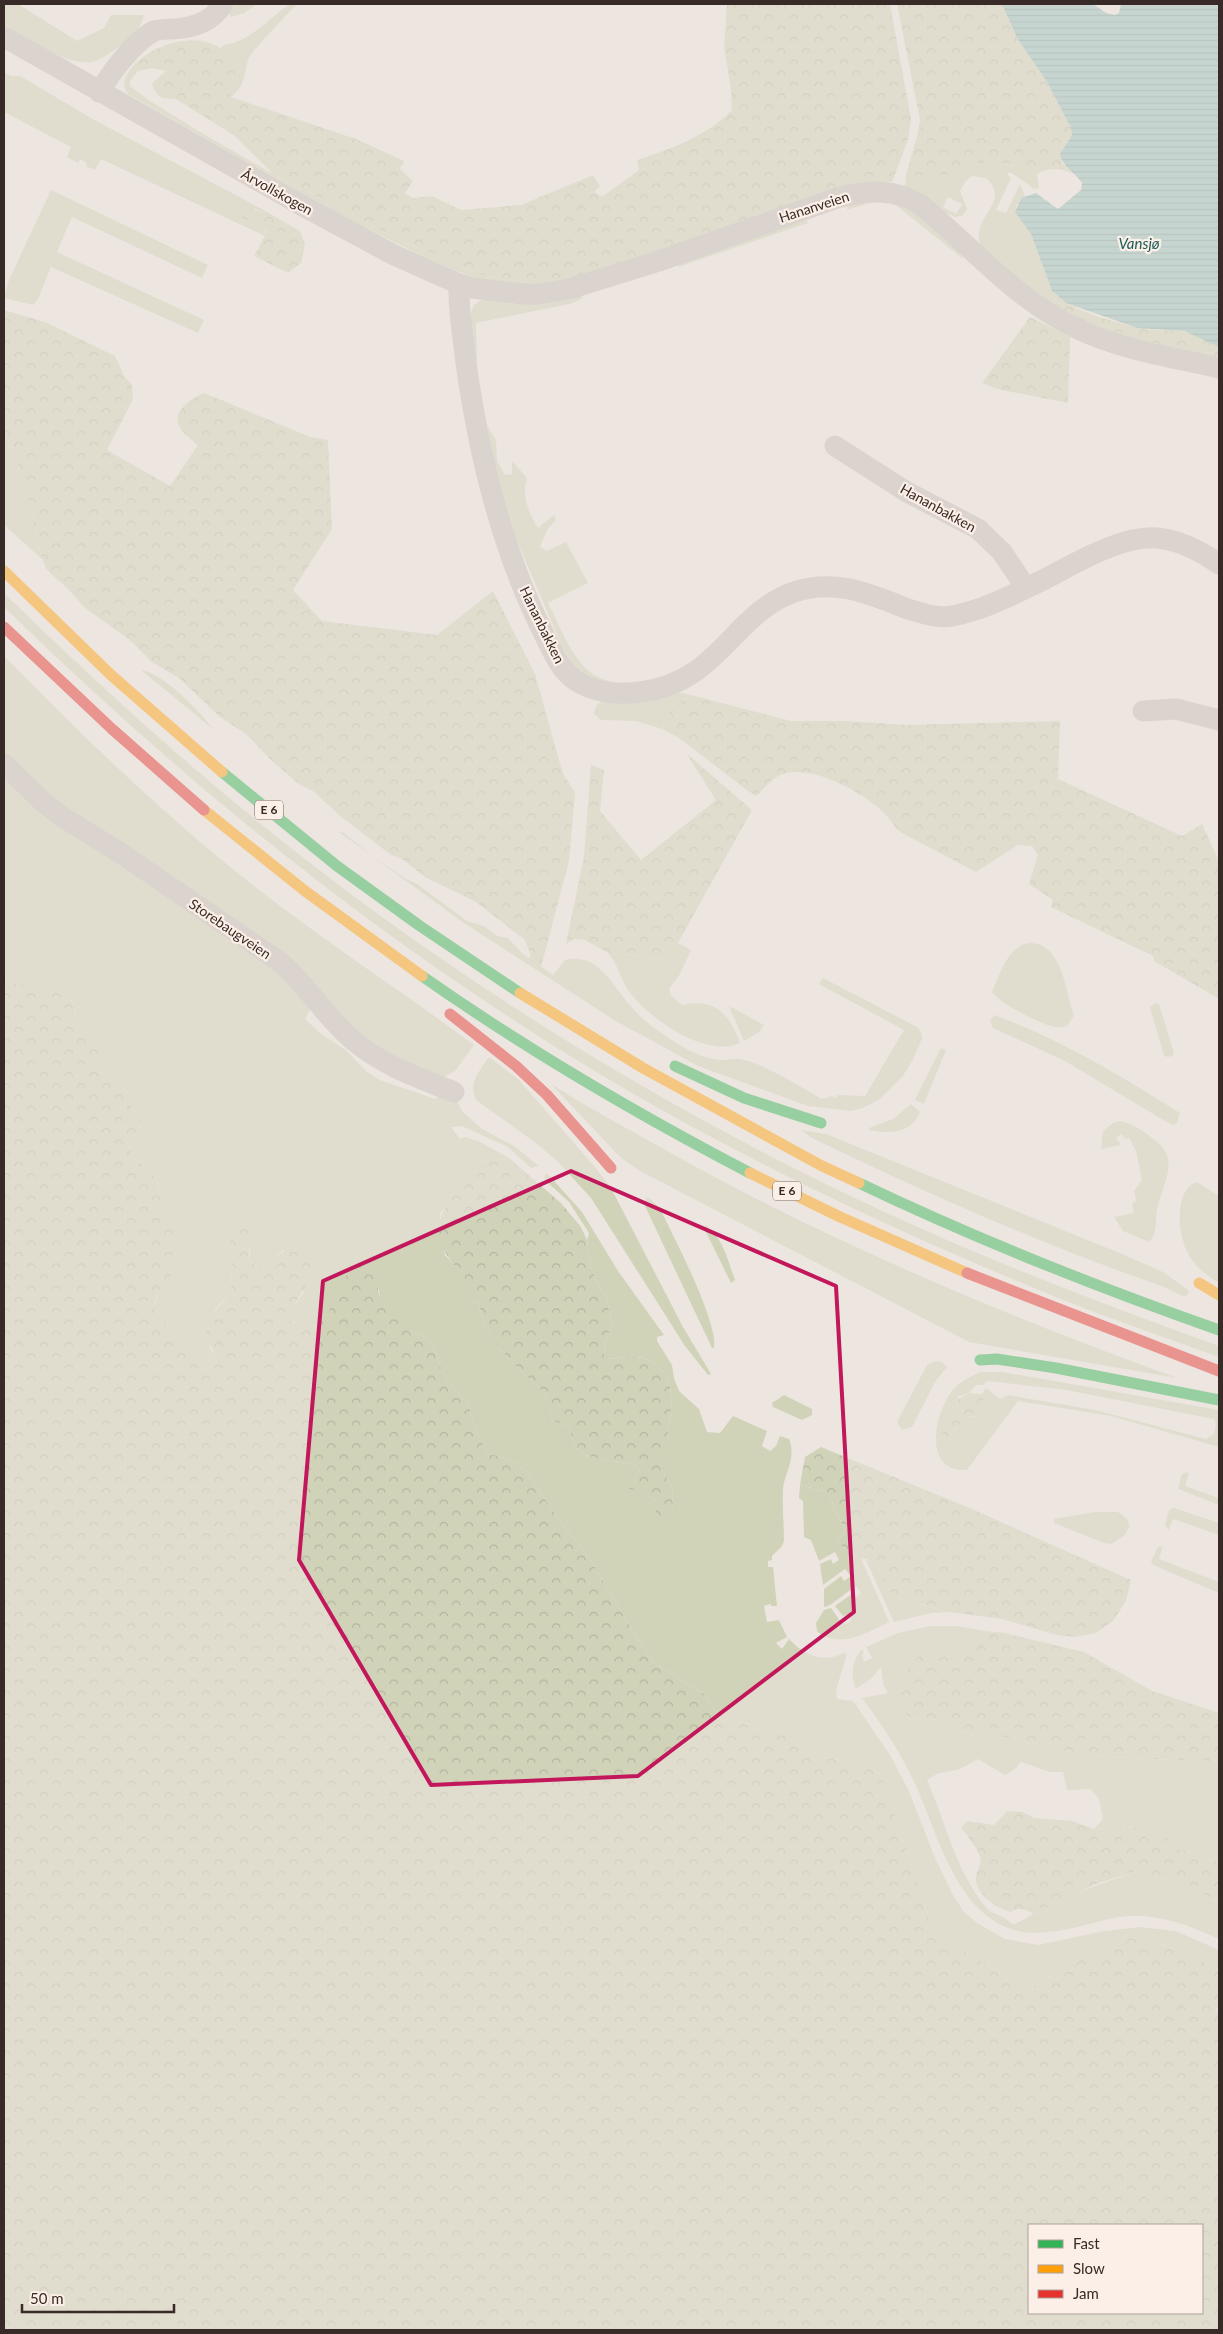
<svg xmlns="http://www.w3.org/2000/svg" width="1223" height="2334" viewBox="0 0 1223 2334" font-family="Lato,sans-serif">
  <defs>
    <pattern id="forest-crowns" width="20" height="18" patternUnits="userSpaceOnUse" patternTransform="scale(1.25)"><rect width="20" height="18" fill="#d1d3b9"/><path d="M2 6a3 3 0 1 1 6 0M12 15a3 3 0 1 1 6 0" fill="none" stroke="#b4b59f"/></pattern>
    <pattern id="water-rules" width="6" height="5" patternUnits="userSpaceOnUse" patternTransform="scale(1.25)"><rect width="6" height="5" fill="#9ac2bd"/><path d="M0 2.5h6" fill="none" stroke="#7e9e9a"/></pattern>
  </defs>
  <rect width="100%" height="100%" fill="#ede6e0"/>
  <path fill="#d1d3b9" fill-rule="evenodd" d="M4 4H18L77 41 104 28 111 15H144C140 30 132 38 119 47 111 52 104 58 95 61 69 69 27 37 4 25Z
    M235 4H257L244 13 231 17 229 13Z
    M290 4H297C282 20 266 36 252 53 241 68 250 83 231 97 229 83 232 76 242 67L221 48 223 45C251 42 268 18 290 4Z
    M134 65 138 71 130 81V86L150 101 200 132 273 174 402 241 482 275 536 284 497 283 476 279 432 261 338 214 128 94C120 83 126 75 134 65Z
    M4 72 11 76H20L98 122 262 209 261 212 254 208 266 229 265 236 101 159 95 170 86 166 87 163 80 159 78 163 67 157 71 147 4 112Z
    M977 163H1008L1037 174 1039 188 1034 189C1029 185 1014 174 1009 172L1007 174 1011 178 996 210 1006 213 1020 184 1025 196 1021 198 1016 207 1031 234 1052 291 1057 296 1051 305 982 249C980 244 978 239 979 234 980 213 1009 199 986 178L972 176 965 182 960 191 967 209 963 215 956 217 948 214 905 186 906 175H959ZM948 197 962 204 956 214 943 207Z
    M51 190 208 265 202 278 72 217 57 252 204 320 198 333 51 267 38 299 33 305 4 298 9 280Z
    M859 199C900 197 914 208 942 235 950 243 959 249 963 259L897 206 883 199 847 210 848 203Z
    M806 218 808 223 678 267V262Z
    M582 294V299L569 304 476 323 477 366C474 350 460 304 483 300 492 298 504 303 513 304 536 305 560 298 582 294Z
    M487 425 496 440 497 461 505 475 512 474V461L527 478C521 496 529 513 538 528L554 515 556 520 547 530 540 547 547 551 566 542 588 583 548 603C563 631 576 675 610 681L608 687 576 672 561 644 514 534 497 480Z
    M4 430 24 482 42 559 4 525Z
    M4 593C87 674 172 752 262 825 454 980 666 1111 889 1214 997 1264 1108 1306 1219 1346V1357C1167 1338 1114 1320 1063 1300 960 1258 858 1213 759 1162 479 1020 228 826 4 607Z
    M4 656C96 750 192 842 299 920 357 963 417 1002 474 1045L455 1071 444 1077 418 1074 344 1024 54 802 14 765 4 752Z
    M141 670C163 673 201 712 214 730Z
    M677 692 691 695 671 708 662 729 636 721 601 720 594 714 596 706 602 701Z
    M4 778 269 960 307 1002 310 1010 305 1019 320 1033 346 1050 367 1072 380 1080 435 1099 442 1094 456 1100 463 1112 482 1129 514 1146 539 1166 531 1168 508 1147 462 1126 451 1127 460 1139 465 1137 478 1141 509 1158 481 1161 440 1214 445 1255 466 1277 465 1293 479 1304C485 1344 522 1370 549 1398V1410L552 1420 569 1427C571 1433 574 1443 578 1449 588 1462 620 1460 637 1465L639 1472 634 1479 643 1491 657 1502V1508L673 1510 672 1488 660 1466C669 1448 666 1443 669 1425 673 1399 675 1376 650 1361 638 1353 617 1360 604 1359L605 1343 612 1325 606 1296 597 1283 591 1267 587 1240 589 1233 569 1202 546 1181 544 1176 547 1173 582 1212 618 1271 664 1335 657 1337V1341L672 1365 674 1378 679 1391 699 1409 707 1432 720 1433 733 1416 767 1431 762 1446 770 1451 776 1446 780 1436 789 1439C797 1458 784 1474 783 1489 782 1506 784 1524 784 1541L782 1546 772 1556V1560L768 1561V1567H773L777 1606H771V1604L764 1606 767 1622 779 1620 787 1637 776 1643 782 1649 789 1639C804 1655 822 1664 843 1653L847 1654 836 1690 837 1699 853 1701 890 1755 909 1791 935 1858 953 1895 964 1912 977 1923 1005 1939 1038 1945 1104 1931 1140 1927 1176 1931 1219 1950V1970C1200 1957 1133 1930 1111 1940 1106 1943 1103 1950 1098 1953 1087 1960 1073 1961 1062 1968 1049 1975 1038 1987 1022 1988L964 1950 938 1938 932 1926 881 1774 865 1766 820 1756 800 1737 750 1724 721 1720 704 1694 655 1664 639 1641 587 1554 559 1520 527 1472 511 1460 487 1453 474 1426 468 1402 454 1389 442 1371 433 1346 423 1336 408 1331 390 1315 380 1302 379 1289 339 1292C334 1306 328 1315 317 1325L305 1326 290 1321 293 1307 304 1292 283 1250 271 1262 257 1268 248 1259 251 1249 229 1250 232 1269 230 1293 215 1309 210 1348 215 1356 206 1359 196 1357 154 1308 167 1265 175 1251 162 1214 159 1187 151 1170 136 1160 126 1144 143 1124 132 1108 130 1094 94 1067 111 1052C97 1033 74 1028 72 1000L4 981Z
    M339 832 344 833 372 856 406 879 417 884 467 921 484 926 497 936 508 938 523 954 553 975 565 960C597 952 611 983 629 1004 638 1015 648 1024 660 1032 677 1044 700 1059 721 1060 728 1060 734 1058 740 1059 764 1063 800 1087 822 1099L832 1096 836 1098 838 1095 865 1096 904 1030 819 984 823 978 917 1027 921 1032 922 1039 913 1059 903 1076 880 1099 863 1108 851 1111 808 1106 698 1066 614 1020 464 923Z
    M678 943 691 950 680 974 669 989 671 995 682 1005C715 998 729 1013 740 1043 706 1059 648 1018 628 990 620 978 618 964 608 953L669 959Z
    M1028 943C1062 941 1066 991 1074 1016L1067 1026C1063 1027 1059 1028 1055 1027 1042 1025 998 1003 992 992 999 975 1008 947 1028 943Z
    M1156 1003 1159 1004 1174 1053 1173 1056 1167 1057 1164 1055 1150 1007Z
    M729 1006 764 1025 759 1032 744 1041Z
    M994 1015C1058 1038 1123 1077 1180 1113L1177 1123 1173 1125 1165 1121 1065 1061 993 1028 990 1021Z
    M941 1048 946 1050 924 1104 915 1100Z
    M489 1057 519 1080 595 1167 611 1188 683 1327 711 1374 708 1375 685 1346 591 1198 557 1161 536 1143 476 1100C468 1083 479 1071 489 1057Z
    M551 1084C584 1105 619 1124 653 1143 820 1238 996 1312 1177 1378L969 1342 640 1171 620 1157Z
    M911 1104 920 1112C912 1134 888 1134 869 1130V1128L893 1119Z
    M1120 1121C1131 1123 1142 1130 1151 1137 1182 1158 1164 1179 1157 1209 1155 1222 1158 1233 1149 1242L1123 1231 1114 1217 1134 1213 1132 1203 1136 1201 1134 1191 1142 1180 1136 1151 1129 1138 1126 1139 1121 1134 1116 1138 1121 1145 1101 1149 1103 1131 1113 1123Z
    M801 1130 826 1134 1122 1254 1163 1272 1187 1289 1189 1291 1188 1294 1184 1297 1164 1287C1043 1245 926 1193 812 1138Z
    M1197 1182 1219 1196V1283C1208 1276 1197 1269 1190 1257 1179 1240 1175 1206 1187 1189 1189 1186 1194 1183 1197 1182Z
    M646 1198H649L659 1207C672 1233 719 1323 714 1348H712L645 1206Z
    M706 1225C723 1238 728 1261 735 1280L731 1283 704 1228Z
    M936 1361 942 1362 947 1367 935 1382 912 1427 902 1430 897 1422 927 1365Z
    M980 1372H1003L1219 1410V1447L1111 1416 1018 1401 967 1470C922 1472 934 1414 952 1391 959 1382 970 1377 980 1372ZM988 1381 1066 1390 1214 1419 1216 1424 1214 1434 1206 1439 1095 1410 1008 1395 1000 1399 986 1388 981 1396 976 1417 967 1416 950 1437 959 1396 969 1393 976 1385H983Z
    M784 1395 812 1409V1415L802 1420 773 1407 772 1403Z
    M1187 1472 1189 1474 1185 1486 1219 1498V1505L1178 1489 1182 1474Z
    M800 1485 827 1492 846 1532 836 1542 861 1558 889 1622C867 1633 839 1650 817 1631L816 1623 824 1610 831 1608 842 1624 851 1622 849 1614 843 1616 835 1606 853 1593 857 1597 861 1593 856 1586 830 1605 824 1607V1589L841 1576 844 1581 851 1576 845 1569 823 1585 820 1564 831 1559 833 1564 839 1560 835 1552 819 1561 811 1540 804 1537 803 1501 799 1498Z
    M1174 1508 1219 1523V1535L1173 1519 1169 1530 1165 1525 1169 1510Z
    M1095 1512H1118L1126 1518 1130 1526 1124 1536 1111 1544 1104 1543 1054 1523V1519Z
    M1163 1546 1159 1559 1219 1582V1593L1153 1565 1151 1562 1158 1547Z
    M866 1560 876 1561 885 1584 919 1604 949 1612 931 1613 894 1622Z
    M930 1626H957L985 1631V1636L967 1643 962 1652 946 1658 909 1718 939 1720 964 1733 988 1737H1007L1086 1756 1219 1762V1863L1178 1848 1162 1831 1136 1827 1115 1831 1094 1829 1103 1819 1099 1799 1091 1789 1067 1790 1063 1772H1050L1021 1762 1014 1770 1005 1775 978 1759 960 1769 937 1774 927 1780C945 1821 956 1871 985 1906 994 1917 1001 1912 1013 1925L1065 1897 1137 1871 1188 1886 1219 1903V1939C1190 1926 1160 1914 1128 1916 1104 1918 1081 1928 1057 1931 1046 1932 1034 1934 1023 1932 958 1921 939 1837 916 1786 902 1755 883 1726 862 1698L888 1693 883 1684 881 1667 872 1678 856 1689C850 1675 852 1660 862 1649L864 1653 862 1655 864 1662 872 1658 866 1647 898 1633Z"/>
  <path fill="url(#forest-crowns)" fill-rule="evenodd" d="M727 4H890L911 119 908 140 892 182 855 183 598 271 569 280 536 284 482 275 402 241 273 174 235 136 176 99 162 98 154 90 152 83 166 71 152 68 138 71 134 65C154 44 195 31 222 49 229 54 236 61 242 67 232 76 229 83 231 97L356 139 404 161 400 169 413 181 405 193 413 198 432 196 461 210 521 205 593 175 600 186 594 192 602 197 639 170 637 160C671 149 707 136 732 110L731 89 724 47Z
    M897 4H1002L1017 38 1047 82 1071 128 1072 135 1062 151V163L1072 173C1059 168 1049 167 1037 174L1008 163H977L959 175H906L918 133 920 120Z
    M246 207 261 212 262 209 300 231 305 244 301 263 288 273 254 256 267 232 266 229 241 217Z
    M1057 296C1071 311 1132 328 1154 330 1164 331 1174 329 1184 332 1197 334 1208 341 1219 347V359C1161 346 1104 334 1051 305Z
    M4 310 45 322 115 356 124 376 132 385 133 399 107 450 170 486 198 445C193 440 184 435 180 428 170 412 192 398 204 393L310 437 328 440 332 529 293 590 322 621 437 635 493 591 535 674 563 774 575 792 569 861 541 967 528 959 531 956 525 940 476 902 425 877 402 859 391 855 339 815 313 791 300 785 271 760 246 734 220 717 179 678 152 662 131 641 84 607 69 590 47 570 42 559 24 482 4 430Z
    M1030 317 1070 337 1068 403 997 389 982 383Z
    M691 695 791 721H846L907 725 1060 721 1058 779 1182 836 1202 824 1219 861V999L1154 961 1153 956 1051 907 1053 900 1029 884 1038 855 1032 846 1018 845 976 872 900 832C893 826 890 818 883 812 863 792 811 764 783 774 773 777 764 789 756 796L748 791 679 738 662 729 671 708Z
    M686 753 752 810 669 959 608 953 585 940 574 939 566 944 584 856 591 765 604 770 600 811 641 860 716 800Z
    M4 981 55 991 72 1001C74 1028 97 1033 111 1052L94 1067 130 1094 132 1108 143 1124 126 1144 136 1160 151 1170 159 1187 162 1214 177 1228 175 1251 167 1265 171 1270 170 1286 157 1295 154 1308 196 1357 206 1359 215 1356 207 1337 205 1323 230 1293 232 1269 229 1250 233 1224 246 1221 253 1227 248 1259 257 1268C283 1258 277 1246 308 1251L312 1276 293 1307 290 1321 305 1326 317 1325C334 1308 340 1289 350 1267L364 1265 373 1270 381 1302 408 1331 423 1336 433 1346 442 1371 454 1389 468 1402 474 1426 487 1453 511 1460 527 1472 559 1520 587 1554 639 1641 655 1664 704 1694 721 1720 750 1724 800 1737 820 1756 865 1766 881 1774 932 1926 938 1938 964 1950 1022 1988C1038 1987 1049 1975 1062 1968 1073 1961 1087 1960 1098 1953 1103 1950 1106 1942 1111 1940 1133 1930 1200 1957 1219 1970V2005L1216 2011 1219 2012V2330H4ZM1029 2225H1202V2313H1029Z
    M509 1158 561 1203 581 1227 587 1240 591 1267 597 1283 606 1296 612 1325 605 1343 604 1359C618 1360 637 1353 650 1361 675 1376 673 1399 669 1425 666 1444 670 1447 660 1466L672 1488 673 1510 666 1519 655 1517 657 1502 643 1491 629 1489V1480L634 1479 639 1472 637 1465C620 1460 588 1462 578 1449 574 1443 571 1433 569 1427L552 1420 549 1410V1398C522 1370 485 1344 479 1304L465 1293V1277C414 1226 447 1206 481 1161Z
    M969 1393 982 1394 985 1414 983 1417 967 1416 950 1437 946 1438 942 1435C944 1417 952 1400 969 1393Z
    M821 1447 972 1509 1131 1580 1126 1601 1113 1621 1096 1633 1075 1637 1057 1635 1002 1619 949 1612 893 1596 885 1584 876 1562 861 1558 836 1542 846 1532 827 1492 800 1485 805 1457Z
    M985 1631 1005 1633 1084 1652 1152 1691 1219 1713V1762L1086 1756 1007 1737H988L964 1733 939 1720 910 1718 896 1702C901 1680 913 1647 941 1650L946 1658 962 1652 967 1643 985 1636Z
    M1007 1811 1023 1812 1034 1818 1072 1821 1094 1829 1115 1831 1136 1827 1162 1831 1178 1848 1219 1863V1903L1188 1886 1137 1871 1096 1884 1033 1914C1025 1909 1018 1907 1010 1912 996 1908 974 1893 976 1877 977 1870 982 1865 980 1857 977 1846 967 1837 961 1827L968 1821 994 1825Z"/>
  <path fill="url(#water-rules)" d="M1002 4H1093L1106 13 1115 15 1119 13 1121 4H1219V347L1184 331 1137 328 1066 303 1052 291 1031 234 1015 212 1021 198 1036 193 1058 209 1081 190 1082 183C1075 172 1063 168 1060 154L1072 135 1071 128 1047 82 1017 38Z"/>
  <g fill="none" stroke-linecap="round" stroke-linejoin="round">
    <path stroke="#c6beb9" stroke-width="21" d="M4 37 303 206 394 255 459 284 472 288 522 294H538L569 289 659 261 837 198C866 190 895 188 921 205 972 247 1016 300 1076 328 1121 350 1172 357 1219 368
      M99 92C111 73 134 41 154 31 160 29 167 29 173 29 194 28 212 22 223 4
      M459 284C458 310 463 336 466 363 479 456 501 549 544 634 552 650 559 669 575 680 593 693 619 695 640 692 719 683 732 614 794 592 835 578 870 594 908 609 921 613 938 619 952 616 984 610 1012 595 1041 581 1073 565 1120 535 1157 538 1179 540 1202 552 1219 564
      M835 446 907 492 978 529 1002 552 1026 588
      M1143 711 1176 709 1219 720
      M4 764 42 801 61 816 122 854 280 962C308 986 326 1018 354 1041 384 1066 419 1078 454 1092"/>
    <path stroke="#30b455" stroke-width="11" d="M222 772 337 866 420 926 520 993
      M422 976C526 1049 637 1114 750 1173
      M675 1066 744 1098 821 1123
      M859 1183C976 1239 1097 1287 1219 1330
      M980 1360 997 1359 1056 1368 1219 1400"/>
    <path stroke="#ff9f0a" stroke-width="11" d="M4 571 111 675 222 772
      M204 810 305 891 422 976
      M520 993 643 1068 822 1166 859 1183
      M750 1173 838 1216 967 1273
      M1199 1283 1219 1295"/>
    <path stroke="#e5322d" stroke-width="11" d="M4 627 112 729 204 810
      M450 1014 516 1066 547 1095 611 1168
      M967 1273 1219 1371"/>
  </g>
  <path d="M0 0H1223V2334H0ZM571 1171 836 1286 854 1612 638 1776 431 1785 299 1560 323 1281Z" fill="#ede6e0" fill-opacity=".55" fill-rule="evenodd"/>
  <path fill="none" stroke="#c2185b" stroke-width="4" stroke-linejoin="round" d="M571 1171 836 1286 854 1612 638 1776 431 1785 299 1560 323 1281Z"/>
  <g text-anchor="middle" stroke-width="4.5" stroke-linejoin="round" paint-order="stroke">
    <g fill="#fbefe7" stroke="#726561" stroke-width="1">
      <rect x="255" y="800.5" width="28" height="19" rx="4"/>
      <rect x="773" y="1181.5" width="28" height="19" rx="4"/>
    </g>
    <g font-size="12" font-weight="bold" fill="#372a27">
      <text x="269" y="814">E 6</text>
      <text x="787" y="1195">E 6</text>
    </g>
    <g font-size="14" fill="#372a27" stroke="#fbefe7">
      <text transform="translate(277 192) rotate(29)" y="5">Årvollskogen</text>
      <text transform="translate(814 207) rotate(-18)" y="5">Hananveien</text>
      <text transform="translate(938 508) rotate(29)" y="5">Hananbakken</text>
      <text transform="translate(542 625) rotate(64)" y="5">Hananbakken</text>
      <text transform="translate(230 929) rotate(34)" y="5">Storebaugveien</text>
    </g>
    <g font-size="15" font-style="italic" fill="#1a5b59" stroke="#fbefe7">
      <text x="1139" y="249">Vansjø</text>
    </g>
  </g>
  <rect width="1223" height="2334" fill="none" stroke="#372a27" stroke-width="10"/>
  <rect x="1028" y="2224" width="175" height="90" fill="#fbefe7" stroke="#ada09a"/>
  <rect x="1038" y="2240" width="25" height="8" fill="#30b455" stroke="#ada09a"/>
  <text x="1073" y="2249" font-size="15" fill="#372a27">Fast</text>
  <rect x="1038" y="2265" width="25" height="8" fill="#ff9f0a" stroke="#ada09a"/>
  <text x="1073" y="2274" font-size="15" fill="#372a27">Slow</text>
  <rect x="1038" y="2290" width="25" height="8" fill="#e5322d" stroke="#ada09a"/>
  <text x="1073" y="2299" font-size="15" fill="#372a27">Jam</text>
  <path d="M22 2304v8h152v-8" fill="none" stroke="#372a27" stroke-width="2.5"/>
  <text x="30" y="2304" font-size="15" fill="#372a27" stroke="#fbefe7" stroke-width="4" paint-order="stroke">50 m</text>
</svg>
